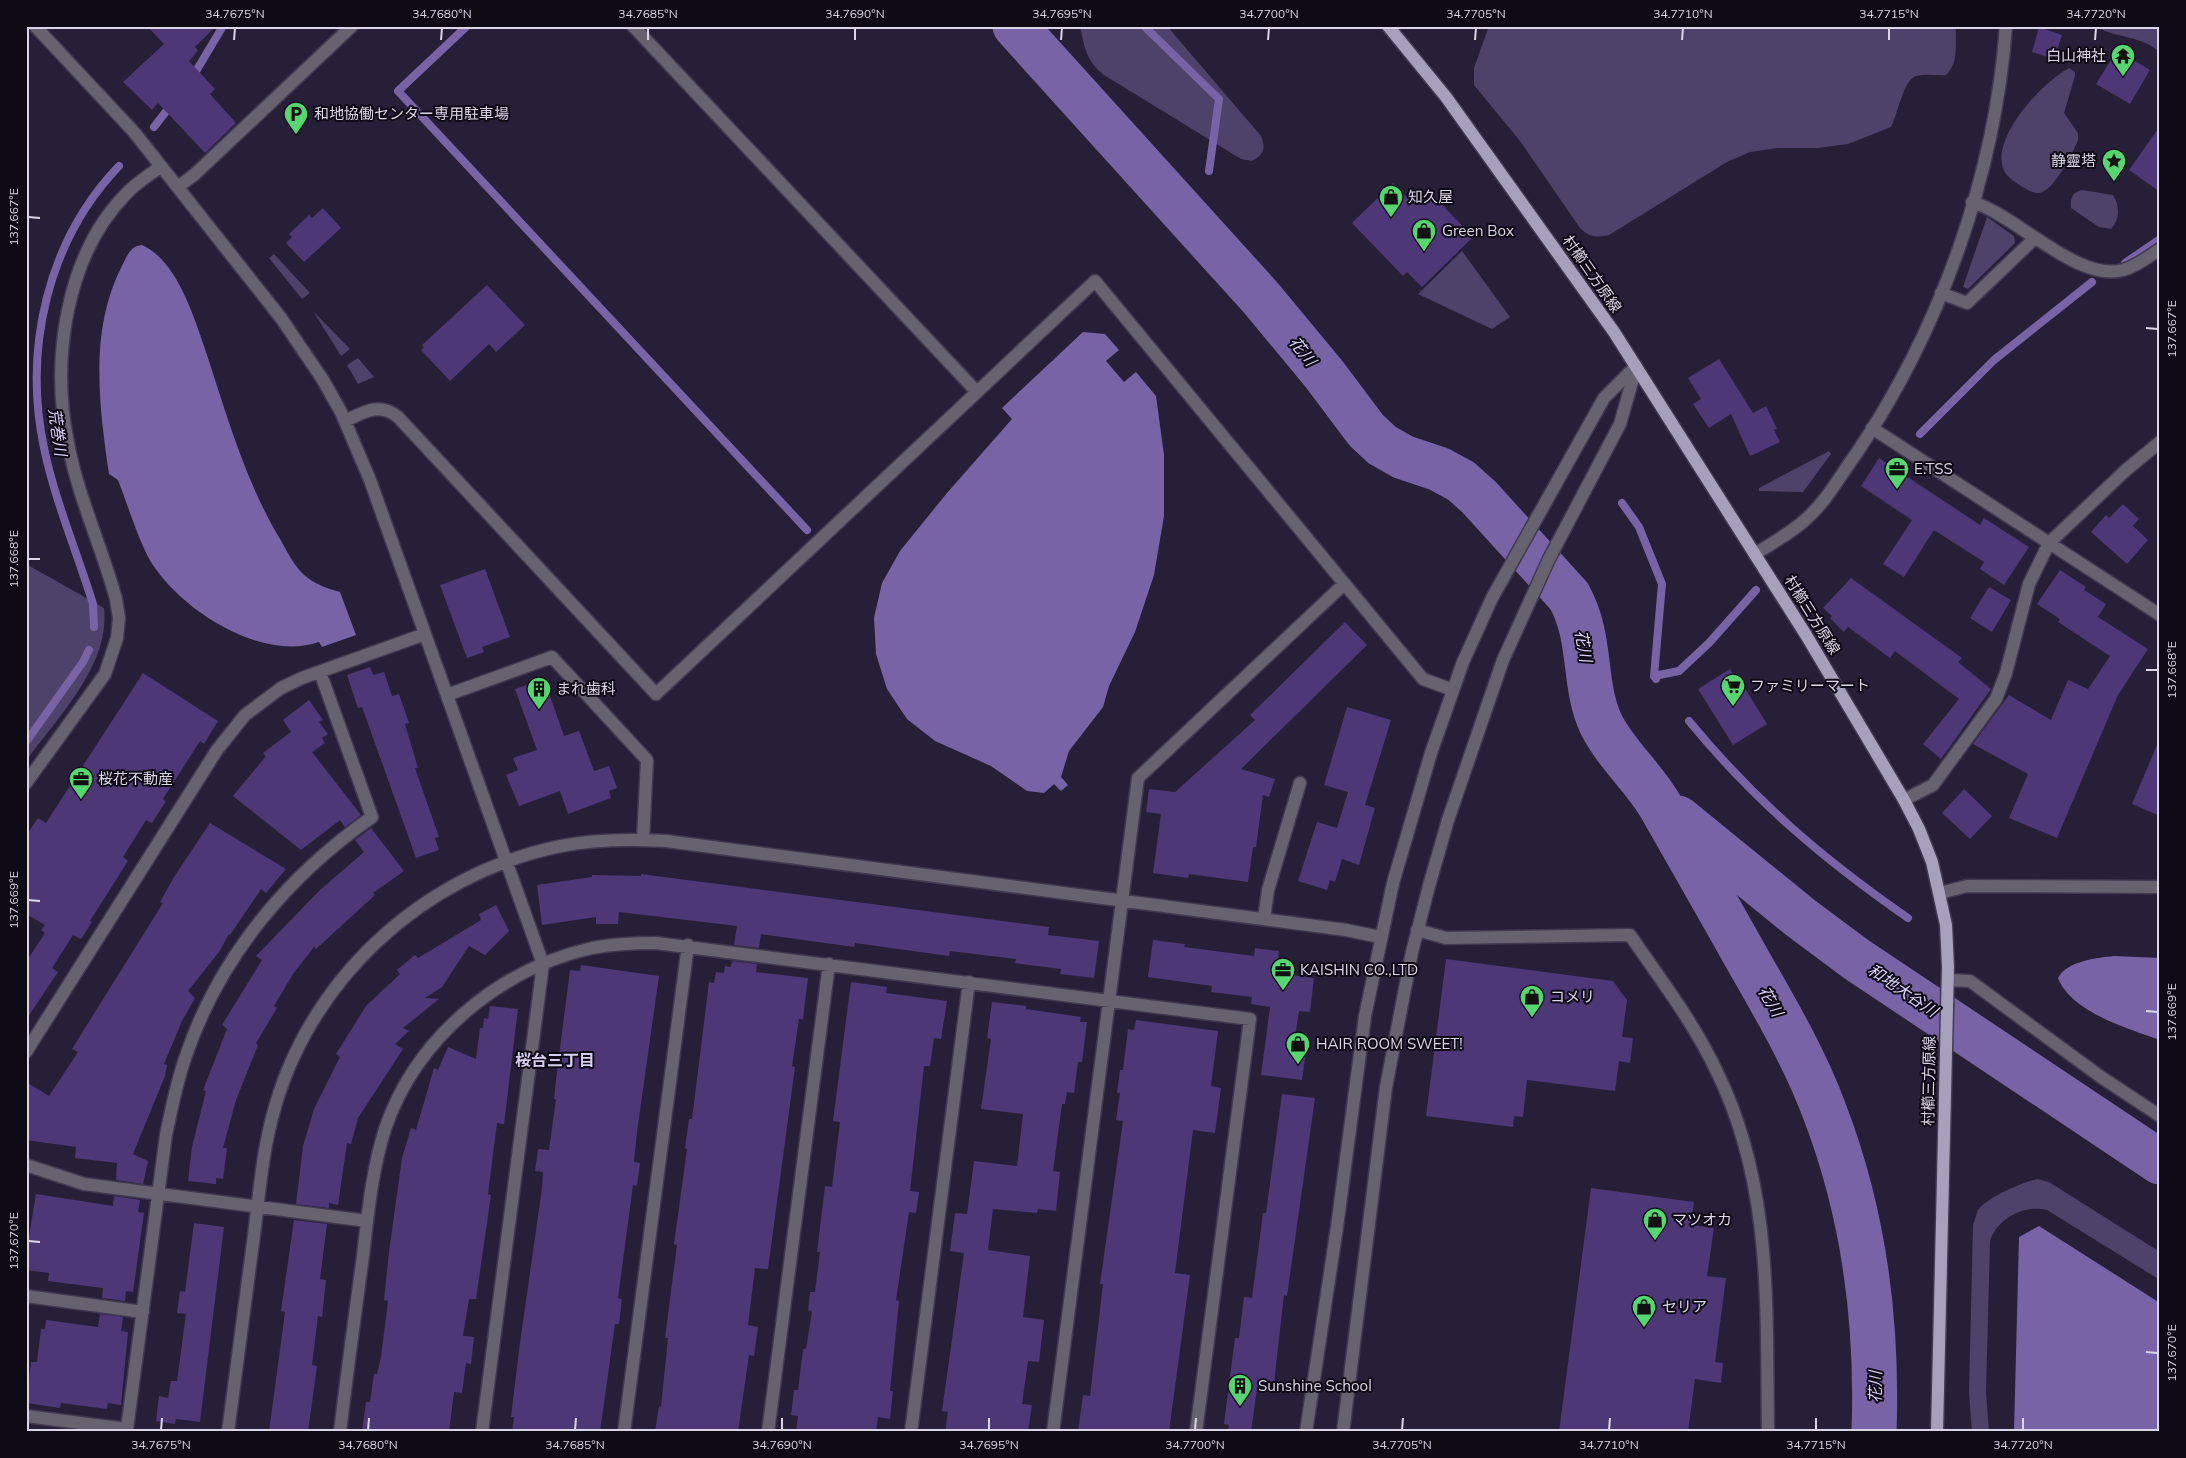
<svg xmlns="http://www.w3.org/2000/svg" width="2186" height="1458" viewBox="0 0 2186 1458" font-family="Mulish,'Noto Sans JP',sans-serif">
  <rect width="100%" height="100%" fill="#271f38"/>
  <path fill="#4e416a" d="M1080 26H1167L1261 136C1266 149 1264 154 1252 161L1241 159 1104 75C1087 62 1084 47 1080 26Z
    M1489 26H1956C1955 44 1959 63 1946 75 1936 76 1923 73 1914 77 1903 83 1897 116 1891 127L1848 144 1818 148H1778L1750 152 1727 162 1609 235C1596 238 1589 237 1580 228L1520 141 1474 85V68Z
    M2095 26H2160V53C2145 36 2114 38 2095 26Z
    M2069 68 2075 72V76L2064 113 2078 133V140C2073 153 2053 192 2039 193 2031 193 2024 188 2018 184 2011 180 2003 173 2002 164 1996 132 2043 82 2069 68Z
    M2082 190 2113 195C2120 206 2120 219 2111 229L2099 227 2071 208C2070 199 2072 192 2082 190Z
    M1987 217 2014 236 2015 243 1968 289 1963 287Z
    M1462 251 1510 317 1492 329 1418 294Z
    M274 254 310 293 302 299 269 258Z
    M313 311 350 349 341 356Z
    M358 358 374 377 358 384 347 365Z
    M1829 451 1831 454 1803 492 1759 491V488Z
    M26 564 104 608C111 664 57 718 26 761Z
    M2037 1179 2049 1182 2160 1252V1280L2047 1210C2024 1204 1997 1219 1990 1241L1986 1392 1989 1432H1972L1969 1392 1973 1225C1975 1221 1976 1214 1978 1210 1988 1197 2021 1183 2037 1179Z"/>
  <path fill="#7963a7" d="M142 245C176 260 193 314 204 346 226 412 244 479 280 539 287 551 293 564 303 574 314 584 326 588 340 592L356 635 322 647 319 642C261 662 181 610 151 562 139 542 127 503 118 480L109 474C99 405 89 330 122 266 127 256 130 246 142 245Z
    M1083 332 1105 334 1119 350 1106 361 1124 382 1136 372 1156 396 1164 455V516L1154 575 1135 632 1109 686 1103 707 1069 751 1061 777 1068 785 1061 791 1054 784 1044 793 1027 791 991 766 935 741 907 719 887 689 876 654 874 618 882 583 900 551 947 493 1012 419 1002 408Z
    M2114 956 2160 958V1040C2129 1029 2071 1012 2058 978 2067 961 2096 958 2114 956Z
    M2039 1226 2160 1303V1432H2014L2019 1237Z"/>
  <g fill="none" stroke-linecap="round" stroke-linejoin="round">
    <path stroke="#7963a7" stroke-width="8" d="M467 26 398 91 807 530
      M1144 26 1219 99 1209 171
      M192 78 223 26
      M154 127 171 105
      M2125 263 2160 239
      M1920 434 1994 360 2092 282
      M1622 503 1639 527 1662 584 1654 676 1656 679
      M94 627 93 604C77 552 55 501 44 448 23 348 48 240 119 166
      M1654 676 1679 671 1709 643 1756 590
      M1689 721C1755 801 1823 859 1908 918
      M26 742 83 662 89 650"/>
    <path stroke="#7963a7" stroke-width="45" d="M1015 26 1261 298 1324 374 1366 430 1382 445 1403 457 1439 469 1461 481 1479 497 1569 596C1593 639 1582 683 1601 724 1617 756 1645 778 1662 809 1691 860 1721 912 1750 964 1777 1011 1805 1059 1824 1110 1864 1213 1878 1321 1874 1432
      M1678 818 1801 918 1856 959 2160 1162"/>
  </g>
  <path fill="#4d3777" d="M147 26H216L195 47 198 51 189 61 215 89 210 94 236 123 205 153 158 103 152 110 123 82 164 44Z
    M2039 27 2062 35 2054 59 2032 52Z
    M2117 50 2150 70 2130 104 2096 84Z
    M2160 126V192L2129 170Z
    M1393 183 1413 204 1428 190 1473 237 1422 287 1407 272 1403 276 1352 223Z
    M323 208 341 228 304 262 286 243 292 237 289 234 309 215 312 218Z
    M487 285 525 325 496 352 489 344 450 381 421 350 424 347 422 345Z
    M1719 359 1753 413 1766 406 1777 429 1774 430 1780 442 1750 456 1731 414 1709 428 1693 404 1701 399 1688 378Z
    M1879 458 1980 525 1984 518 2029 547 2004 585 1980 569 1984 562 1934 530 1904 577 1883 564 1912 520 1861 486Z
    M2123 504 2139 519 2133 526 2148 540 2127 564 2091 532 2106 515 2109 518Z
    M485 569 510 637 482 647 484 652 467 658 440 585Z
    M2060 570 2086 587 2084 590 2106 604 2098 617 2148 649 2118 695 2057 838 2009 818 2028 774 1973 744 2009 695 2051 720 2068 680 2088 689 2110 656 2058 622 2060 619 2037 604Z
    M1851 578 1962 658 1958 662 1991 689 1941 759 1923 744 1959 699 1895 651 1890 658 1848 627 1844 632 1830 618 1832 616 1823 608Z
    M1989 587 2011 600 1992 632 1970 618Z
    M1345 622 1367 645 1241 769 1275 779 1269 797 1263 795 1256 847H1253L1248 882 1189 874 1188 878 1153 873 1161 814 1146 812 1149 789 1175 792 1255 720 1250 715Z
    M370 667 373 675 384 672 392 696 399 694 409 723 405 724 418 768H415L439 837 435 838 439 850 416 858 362 707 358 708 347 675Z
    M1730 669 1737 681 1739 679 1767 724 1733 745 1698 689Z
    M143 673 218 721 204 744 200 741 163 799 166 801 152 823 146 820 123 857 128 861 90 921 92 922 81 939 73 935 52 968 58 972 26 1020V962L45 933 41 930 45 925 26 914V836L38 818 46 823Z
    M544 679 564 736 579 731 594 771 609 766 617 788 609 791 611 798 568 814 560 791 519 806 506 775 518 770 513 758 537 750 515 689Z
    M309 700 323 720 319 722 328 734 322 738 325 743 312 752 361 815 345 827 340 820 301 850 233 796 266 756 263 753 291 732 283 720Z
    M1347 707 1391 720 1365 805 1375 808 1359 865 1342 859 1335 882 1330 880 1327 890 1298 881 1317 822 1337 828 1348 792 1324 785Z
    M2160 738V816L2132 804Z
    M1964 789 1992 816 1970 839 1942 813Z
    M210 823 286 869 266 893 261 889 230 935 229 934 219 952 188 991 195 998 182 1021 164 1064 167 1065 165 1076 133 1154 148 1161 143 1184 116 1180 117 1163 75 1158 76 1147 26 1140V1082L49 1096 78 1052 72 1049 163 903 160 902 174 877Z
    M371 828 404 871 373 893 375 895 316 949 314 947 293 974 274 1006 277 1008 256 1043 258 1045 236 1100 223 1148H227L223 1179 216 1178V1184L188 1181 192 1147 206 1091 203 1090 227 1029 222 1025 262 960 256 956 320 890 364 852 355 840Z
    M641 874 1049 927 1048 935 1099 941 1094 978 1060 974 1061 969 1015 963 1016 959 950 951 949 956 855 943 854 947 761 934 759 948 734 945 737 926 619 912 618 924H596V917L542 925 537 885 592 877V875L641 876Z
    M496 905 509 931 485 955 469 946 442 987 425 998 439 999 403 1028 409 1031 395 1044 403 1049 358 1118 351 1144 347 1143 338 1205 329 1203V1208L296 1204 303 1146 314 1109 340 1057 336 1054 366 1006 400 974 397 970 415 955 418 958 481 920 479 914Z
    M1153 940 1185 944 1184 947 1254 956 1255 948 1279 951 1276 973 1314 978 1310 1012 1299 1011 1293 1050 1306 1051 1302 1080 1261 1075 1270 1007 1251 1004 1252 997 1211 992 1212 986 1148 977Z
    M1446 959 1613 981 1627 1000 1622 1037 1633 1038 1630 1063 1619 1061 1615 1091 1527 1080 1523 1117 1514 1116 1513 1127 1426 1116Z
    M732 961 757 964 756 972 808 978 803 1019H799L792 1066 795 1067 768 1269 755 1268 748 1325 758 1327 754 1356 749 1355 738 1432H655L659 1406 661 1407 668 1338H665L677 1245 674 1244 687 1149 685 1148 689 1119H692L709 982 714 983 716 972 724 973 725 966 731 967Z
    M581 965 659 976 637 1132 634 1162 640 1163 637 1186 633 1185 618 1298 622 1299 619 1324H615L600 1432H512L514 1417H511L519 1350 542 1188 543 1172 535 1171 538 1149 549 1150 556 1099H554L556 1080 570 970 580 971Z
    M851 982 887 987 886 993 947 1001 941 1039 934 1038 930 1066H924L910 1191 919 1192 916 1213 909 1212 896 1300 899 1301 890 1391H893L890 1419 878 1417 876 1432H796L798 1416 791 1415 794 1390H798L803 1349H806L812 1311 808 1310 810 1292H815L820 1252H817L825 1186 832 1187 840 1122 833 1121Z
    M992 1002 1026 1006V1009L1081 1017 1080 1022H1087L1082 1062H1078L1074 1093 1067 1092 1065 1104H1062L1053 1171 1060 1172 1056 1211 1038 1209 1037 1213 993 1209 988 1250 1030 1256 1023 1317 1044 1320 1039 1362 1028 1361 1022 1404 1032 1405 1028 1432H945L948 1412 942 1411 964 1253 950 1251 955 1213 967 1214 974 1161 1017 1166 1023 1114 981 1109 991 1039 987 1038Z
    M490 1006 518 1009 504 1124 497 1123 488 1194 491 1195 476 1299H469L463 1336 474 1337 471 1364 466 1363 462 1393 454 1392 449 1432H362L366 1402H370L374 1374H377L381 1357 388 1301 384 1300 389 1252 402 1158 411 1128 416 1130 434 1068 438 1070 448 1047 476 1059 480 1028H483L484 1018 488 1019Z
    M1136 1020 1218 1031 1211 1086 1221 1088 1215 1133 1193 1130 1175 1273 1190 1275 1169 1432H1078L1083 1395 1090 1396 1103 1284H1100L1123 1121 1116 1120 1120 1093H1117L1120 1070H1123L1128 1029 1134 1030Z
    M1282 1094 1315 1098 1287 1296 1284 1295 1274 1383 1258 1381 1251 1432H1228L1229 1425 1224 1424 1235 1338H1239L1244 1297 1252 1298 1263 1213H1266Z
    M1591 1188 1694 1202 1691 1225 1714 1228 1707 1276 1726 1278 1715 1362 1723 1363 1721 1383 1695 1379 1688 1432H1559Z
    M36 1194 113 1206 114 1196 140 1200 138 1212 144 1213 133 1292 126 1291 125 1301 102 1298 103 1288 48 1281 49 1273 26 1270V1235L29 1236Z
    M294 1220 327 1224 320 1279 326 1280 322 1317 318 1316 312 1365 317 1366 308 1432H269L285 1312 281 1311Z
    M194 1223 224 1227 200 1422 176 1419 175 1424 156 1421 159 1396 168 1398 171 1381H177L186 1314 177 1313 180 1291 185 1292Z
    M100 1314 123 1317 121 1331 128 1332 121 1405 108 1403 107 1409 61 1403 60 1408 26 1403 31 1362H37L41 1329H45L46 1320 98 1327Z"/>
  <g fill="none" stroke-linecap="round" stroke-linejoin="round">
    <defs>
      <path id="minor" d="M35 26 134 132 281 318 323 380 341 412 370 480 543 964 482 1432
        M633 26 977 392
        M178 187 195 174 352 26
        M1972 202C2015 214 2078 283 2123 270 2137 266 2148 257 2160 249
        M1941 293 1967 303 2034 239
        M345 421C364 412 379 402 398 417L656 694 1095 281 1423 679 1453 690
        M1872 428 2160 615
        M1755 554C1772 543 1791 533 1805 520 1826 502 1840 476 1856 454 1940 330 1995 176 2006 26
        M447 695 552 657 647 760 643 840
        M26 783 105 674 117 638 119 618 116 599C102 547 78 497 68 443 51 362 65 256 126 194 136 183 150 175 161 166
        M1904 800 1933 785 1996 699 2006 673 2029 584 2049 543 2126 470 2160 442
        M1940 893 1967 886 2160 887
        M1264 919 1268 890 1300 783
        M1417 930 1446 938 1630 935C1661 980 1694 1023 1717 1072 1773 1186 1766 1308 1768 1432
        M1948 980 1970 981 2101 1077 2160 1116
        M26 1052 217 750 245 715 281 688 302 678 425 634
        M26 1165 84 1184 367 1221
        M26 1296 143 1312
        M26 1416 127 1429 166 1135C172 1106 178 1077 188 1050 222 954 289 875 372 817L320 672
        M228 1432C237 1366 245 1300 254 1235 259 1196 262 1156 272 1118 307 980 423 874 561 846 596 839 631 839 666 841L1346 930 1380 937
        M340 1432C347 1373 355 1314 363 1256 368 1213 372 1170 385 1129 416 1038 499 969 592 948 613 944 635 943 656 943L1250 1019 1196 1432
        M624 1432 688 945
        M768 1432 829 964
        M911 1432 969 982
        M1053 1432 1138 778 1344 584
        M1306 1432 1337 1227 1365 1016 1393 883 1431 753 1463 662 1492 598 1604 398 1636 366
        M1343 1432 1386 1087 1412 952 1429 886 1448 820 1503 660 1549 559 1620 424 1636 368"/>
      <path id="major" d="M1388 26 1446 97 1614 332 1806 635 1862 729 1904 800 1919 829 1932 862 1946 925 1948 967 1937 1432"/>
    </defs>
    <use href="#minor" stroke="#403950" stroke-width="15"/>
    <use href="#major" stroke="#403950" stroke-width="15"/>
    <use href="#minor" stroke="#66626f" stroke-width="12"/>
    <use href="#major" stroke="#a7a0bb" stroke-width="12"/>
  </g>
  <path fill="none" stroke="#dbd6e7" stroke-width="2" d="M234 40 235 28M441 40 442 28M648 40V28M855 40V28M1061 40 1062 28M1268 40 1269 28M1475 40 1476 28M1682 40 1683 28M1889 40V28M2095 40 2096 28M28 217 40 218M2146 328 2158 329M28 559H40M2146 670H2158M28 900 40 901M2146 1011 2158 1012M28 1241 40 1242M2146 1352 2158 1353M161 1430 162 1418M368 1430 369 1418M575 1430 576 1418M782 1430V1418M989 1430V1418M1195 1430 1196 1418M1402 1430 1403 1418M1609 1430 1610 1418M1816 1430V1418M2023 1430V1418"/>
  <defs>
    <symbol id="temple-pin" viewBox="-11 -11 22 30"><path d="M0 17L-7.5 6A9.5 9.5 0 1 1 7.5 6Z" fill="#57d570" stroke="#0f0b16"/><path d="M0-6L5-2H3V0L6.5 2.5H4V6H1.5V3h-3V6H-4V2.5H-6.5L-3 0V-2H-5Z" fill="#111"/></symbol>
    <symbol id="parking-pin" viewBox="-11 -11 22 30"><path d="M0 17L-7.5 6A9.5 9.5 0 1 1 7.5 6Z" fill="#57d570" stroke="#0f0b16"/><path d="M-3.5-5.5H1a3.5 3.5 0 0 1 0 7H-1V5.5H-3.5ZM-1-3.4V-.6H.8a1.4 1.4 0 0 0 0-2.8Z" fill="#111"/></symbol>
    <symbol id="sight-pin" viewBox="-11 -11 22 30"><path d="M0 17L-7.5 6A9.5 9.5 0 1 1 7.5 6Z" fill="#57d570" stroke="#0f0b16"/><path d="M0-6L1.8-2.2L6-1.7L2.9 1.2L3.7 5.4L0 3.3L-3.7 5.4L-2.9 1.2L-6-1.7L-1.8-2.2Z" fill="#111"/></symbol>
    <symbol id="shop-pin" viewBox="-11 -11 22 30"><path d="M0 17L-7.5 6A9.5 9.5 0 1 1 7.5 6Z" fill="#57d570" stroke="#0f0b16"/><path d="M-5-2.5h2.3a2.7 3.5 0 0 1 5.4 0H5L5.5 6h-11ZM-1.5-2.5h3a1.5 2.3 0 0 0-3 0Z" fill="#111"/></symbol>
    <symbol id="office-pin" viewBox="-11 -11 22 30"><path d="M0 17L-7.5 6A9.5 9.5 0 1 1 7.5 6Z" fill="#57d570" stroke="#0f0b16"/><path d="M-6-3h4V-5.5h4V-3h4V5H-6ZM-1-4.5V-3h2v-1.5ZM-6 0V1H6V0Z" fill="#111"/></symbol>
    <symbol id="supermarket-pin" viewBox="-11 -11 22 30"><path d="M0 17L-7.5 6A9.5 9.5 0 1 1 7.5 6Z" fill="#57d570" stroke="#0f0b16"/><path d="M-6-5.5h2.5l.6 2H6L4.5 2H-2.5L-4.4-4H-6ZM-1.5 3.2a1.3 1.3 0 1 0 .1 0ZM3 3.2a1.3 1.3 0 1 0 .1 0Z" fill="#111"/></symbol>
    <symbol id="building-pin" viewBox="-11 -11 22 30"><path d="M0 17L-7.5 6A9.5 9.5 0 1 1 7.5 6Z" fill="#57d570" stroke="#0f0b16"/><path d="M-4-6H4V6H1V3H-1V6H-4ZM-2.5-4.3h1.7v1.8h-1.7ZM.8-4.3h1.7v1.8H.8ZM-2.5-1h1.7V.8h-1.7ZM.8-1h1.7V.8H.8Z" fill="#111"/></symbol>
  </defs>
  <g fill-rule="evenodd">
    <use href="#temple-pin" x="2109" y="42" width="28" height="38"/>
    <use href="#parking-pin" x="282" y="100" width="28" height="38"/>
    <use href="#sight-pin" x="2100" y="147" width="28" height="38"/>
    <use href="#shop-pin" x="1377" y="183" width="28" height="38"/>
    <use href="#shop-pin" x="1410" y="217" width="28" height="38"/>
    <use href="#office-pin" x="1883" y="455" width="28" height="38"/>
    <use href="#supermarket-pin" x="1719" y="672" width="28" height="38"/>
    <use href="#building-pin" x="525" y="675" width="28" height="38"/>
    <use href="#office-pin" x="67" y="765" width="28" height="38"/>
    <use href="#office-pin" x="1269" y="956" width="28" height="38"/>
    <use href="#shop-pin" x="1518" y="983" width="28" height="38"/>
    <use href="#shop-pin" x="1284" y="1030" width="28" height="38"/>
    <use href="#shop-pin" x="1641" y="1206" width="28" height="38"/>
    <use href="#shop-pin" x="1630" y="1293" width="28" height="38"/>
    <use href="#building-pin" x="1226" y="1372" width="28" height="38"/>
  </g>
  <g text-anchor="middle" stroke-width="4" stroke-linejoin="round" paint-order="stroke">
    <g font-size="15" fill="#dbd6e7" stroke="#0f0b16" text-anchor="start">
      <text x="2106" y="61" text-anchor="end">白山神社</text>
      <text x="314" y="119">和地協働センター専用駐車場</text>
      <text x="2096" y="166" text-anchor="end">静靈塔</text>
      <text x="1408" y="202">知久屋</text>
      <text x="1442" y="236">Green Box</text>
      <text x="1914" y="474">E.TSS</text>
      <text x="1750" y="691">ファミリーマート</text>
      <text x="556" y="694">まれ歯科</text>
      <text x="98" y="784">桜花不動産</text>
      <text x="1300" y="975">KAISHIN CO.,LTD</text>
      <text x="1550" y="1002">コメリ</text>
      <text x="1316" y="1049">HAIR ROOM SWEET!</text>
      <text x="1672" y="1225">マツオカ</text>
      <text x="1662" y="1312">セリア</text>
      <text x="1258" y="1391">Sunshine School</text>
    </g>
    <g font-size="15" fill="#dbd6e7" stroke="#0f0b16">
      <text transform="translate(1592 274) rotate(55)" y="5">村櫛三方原線</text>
      <text transform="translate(1812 615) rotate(58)" y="5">村櫛三方原線</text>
      <text transform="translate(1929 1081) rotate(-89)" y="5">村櫛三方原線</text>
    </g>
    <g font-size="16" font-style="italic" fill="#ddd3fa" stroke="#0f0b16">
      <text transform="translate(1303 351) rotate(51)" y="6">花川</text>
      <text transform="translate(58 432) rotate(82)" y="6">荒巻川</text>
      <text transform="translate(1584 646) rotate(80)" y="6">花川</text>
      <text transform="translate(1903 990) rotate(34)" y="6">和地大谷川</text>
      <text transform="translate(1771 1001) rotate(60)" y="6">花川</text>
      <text transform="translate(1875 1387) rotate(-90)" y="6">花川</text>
    </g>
    <g font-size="16" font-weight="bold" fill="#d6ceee" stroke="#0f0b16">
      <text x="555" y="1066">桜台三丁目</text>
    </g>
  </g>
  <rect width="2186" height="1458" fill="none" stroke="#0f0b16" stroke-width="55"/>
  <rect x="28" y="28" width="2130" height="1402" fill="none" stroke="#dbd6e7" stroke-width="2"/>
  <g font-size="12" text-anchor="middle" fill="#dbd6e7">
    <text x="235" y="18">34.7675°N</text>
    <text x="442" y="18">34.7680°N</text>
    <text x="648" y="18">34.7685°N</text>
    <text x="855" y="18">34.7690°N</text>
    <text x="1062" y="18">34.7695°N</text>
    <text x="1269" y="18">34.7700°N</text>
    <text x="1476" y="18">34.7705°N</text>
    <text x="1683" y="18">34.7710°N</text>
    <text x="1889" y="18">34.7715°N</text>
    <text x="2096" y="18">34.7720°N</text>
    <text transform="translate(14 217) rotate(-90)" y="4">137.667°E</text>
    <text transform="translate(2172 329) rotate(-90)" y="4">137.667°E</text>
    <text transform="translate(14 559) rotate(-90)" y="4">137.668°E</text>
    <text transform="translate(2172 670) rotate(-90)" y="4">137.668°E</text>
    <text transform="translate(14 900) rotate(-90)" y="4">137.669°E</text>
    <text transform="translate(2172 1012) rotate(-90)" y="4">137.669°E</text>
    <text transform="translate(14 1241) rotate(-90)" y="4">137.670°E</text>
    <text transform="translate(2172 1353) rotate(-90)" y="4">137.670°E</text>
    <text x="161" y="1449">34.7675°N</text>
    <text x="368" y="1449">34.7680°N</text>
    <text x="575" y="1449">34.7685°N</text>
    <text x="782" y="1449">34.7690°N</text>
    <text x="989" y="1449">34.7695°N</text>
    <text x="1195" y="1449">34.7700°N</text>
    <text x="1402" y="1449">34.7705°N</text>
    <text x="1609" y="1449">34.7710°N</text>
    <text x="1816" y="1449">34.7715°N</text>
    <text x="2023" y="1449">34.7720°N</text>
  </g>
</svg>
